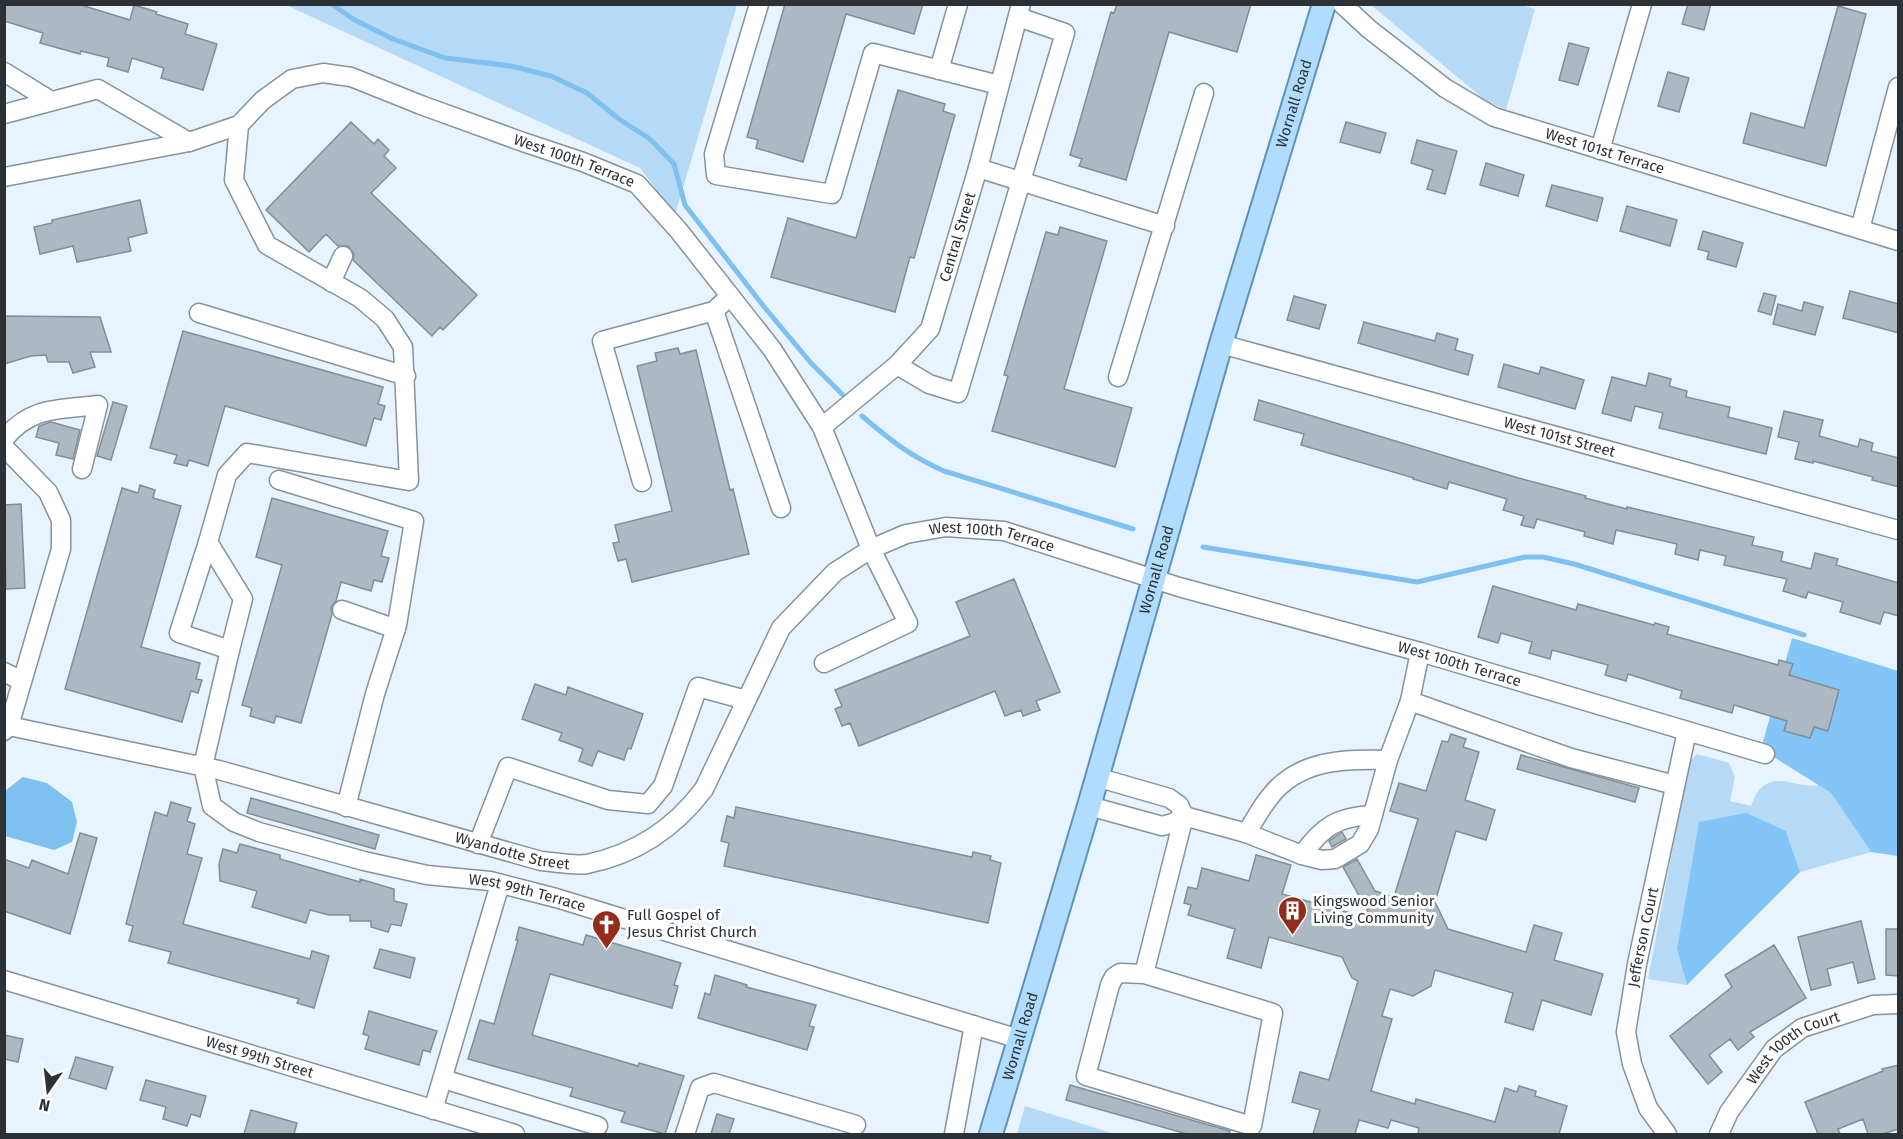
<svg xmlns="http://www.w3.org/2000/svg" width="1903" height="1139" viewBox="0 0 1903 1139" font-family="'Fira Sans',sans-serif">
  <rect width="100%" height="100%" fill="#e7f4ff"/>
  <path fill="#b6daf6" d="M286 5H737L675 215 640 168Z
    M1520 5 1535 9 1506 110 1485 100 1371 5Z
    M1697 754 1729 763 1735 777 1730 801 1751 806C1753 801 1756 793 1760 789 1778 771 1799 790 1819 785L1831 793 1871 852 1800 872 1786 831 1677 949 1687 985 1648 979 1689 762Z
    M1025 1106 1112 1133V1134H1017Z"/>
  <path fill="#82c5f6" d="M1792 638 1898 671V856L1871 852 1831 793 1761 749Z
    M1746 813 1786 831 1800 872 1687 985 1677 949 1699 822Z"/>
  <path fill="#7ec1f1" d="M23 777 47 783 72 802 77 822 72 842 54 850 5 836V791Z"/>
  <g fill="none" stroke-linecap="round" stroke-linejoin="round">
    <path stroke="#7ec1f1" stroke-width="5" d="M332 4 353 19 393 39 445 58 511 66 551 76 587 93 619 119 650 139 674 164 685 205 765 308 811 363 842 394
      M862 416C890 440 910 456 944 471L1133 529
      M1203 547 1417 582 1525 557H1543L1574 564 1804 635"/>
  </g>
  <path fill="#acb9c3" stroke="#828e97" stroke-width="1.5" d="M4 4H78L130 20 134 5 157 12 156 14 188 24 185 34 217 44 203 90 161 78 164 68 132 58 128 72 107 66 109 58 81 51 80 54 40 43 43 33 4 21Z
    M785 4H923L914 34 846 14 803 162 756 148 758 140 747 137Z
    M1117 4H1251L1237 52 1169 32 1126 180 1079 166 1082 159 1070 155 1111 12 1114 13Z
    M1688 4H1711L1704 30 1682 24Z
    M1838 6 1866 14 1826 166 1743 143 1751 113 1804 128Z
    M1569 43 1589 48 1578 85 1559 80Z
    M1668 72 1689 78 1679 112 1658 106Z
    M898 90 945 104 943 111 955 115 914 258 910 257 895 312 771 277 788 218 856 238Z
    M351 122 374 144 378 139 389 150 384 156 396 168 371 193 477 295 443 330 440 327 432 336 353 260 354 254 348 246H338L326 234 309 252 266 210Z
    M1346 122 1386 133 1380 153 1340 142Z
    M1417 140 1457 151 1445 194 1427 189 1433 170 1411 163Z
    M1486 163 1524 175 1518 196 1480 185Z
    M1552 185 1603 198 1597 221 1546 206Z
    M140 200 147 233 128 238 131 251 77 262 73 246 40 254 34 227 52 223V220Z
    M1627 206 1677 220 1670 246 1620 231Z
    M1060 227 1107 241 1064 389 1132 408 1115 467 992 431 1008 376 1004 375 1046 232 1058 235Z
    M1703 231 1743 243 1736 267 1707 259 1709 252 1698 249Z
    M1850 291 1899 304V333L1843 318Z
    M1764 293 1776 296 1771 315 1758 311Z
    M1294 296 1326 305 1319 329 1287 320Z
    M1804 302 1823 307 1815 335 1773 324 1778 304 1802 311Z
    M4 316 100 317 111 352H90L95 367 73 373 69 362H48L46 355 31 356 4 364Z
    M1364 322 1435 341 1437 333 1458 339 1455 350 1473 355 1468 375 1358 343Z
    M183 331 383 387 378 404 385 406 381 420 374 418 366 446 225 406 208 466 189 460 187 466 174 463 177 455 150 448Z
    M678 348 680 354 696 350 730 490 733 489 749 554 632 582 626 559 618 561 613 543 619 542 615 525 672 511 637 366 657 361 655 353Z
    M1504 364 1539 374 1541 367 1584 380 1575 409 1498 387Z
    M1649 373 1671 379 1669 386 1687 391 1686 397 1730 407 1728 417 1772 428 1766 454 1659 428 1663 413 1635 406 1631 421 1602 413 1612 377 1646 386Z
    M1259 400 1515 477 1586 496 1585 498 1627 509V507L1754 537 1752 545 1783 552 1781 561 1811 569 1815 553 1838 559 1836 565 1899 583V616L1884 612 1880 624 1840 612 1843 602 1808 592 1806 598 1783 591 1787 579 1724 565 1726 556 1700 550 1698 560 1675 554 1677 544 1616 530 1613 544 1584 536 1585 532 1537 519 1534 528 1521 525 1524 516 1503 510 1507 499 1449 482 1447 489 1413 479 1414 478 1301 445 1304 434 1254 420Z
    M113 402 127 406 111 460 97 456Z
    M1784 411 1823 420 1819 436 1858 447 1860 439 1873 443 1871 451 1899 458V487L1872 480 1873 477 1813 461V463L1795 459 1799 442 1778 437Z
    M51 422 80 430 73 459 56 455 59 443 36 437 39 426Z
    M140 485 155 490 153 498 181 506 141 647 200 663 196 679 202 680 198 693 191 691 182 722 65 689 122 488 138 493Z
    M272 498 388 531 381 556 389 558 382 582 374 580 371 591 341 582 336 601 331 607 332 614 301 723 276 716 274 723 250 716 252 708 242 705 282 565 256 557Z
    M21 504 25 588 6 589 4 505Z
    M1014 579 1060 692 1036 701 1040 710 1023 716 1021 710 1005 716 995 691 859 746 850 723 842 726 835 709 842 706 835 690 970 636 956 602Z
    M1493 586 1576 610 1578 604 1654 625 1655 623 1669 627 1667 634 1778 665 1779 660 1793 664 1789 675 1839 690 1828 731 1814 727 1810 738 1784 731 1787 721 1734 705 1732 713 1680 698 1682 691 1628 674 1626 681 1605 675 1608 665 1552 650 1550 659 1529 653 1532 642 1501 633 1498 643 1478 637Z
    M535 684 566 695 568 687 643 714 631 749 628 748 624 760 598 751 592 766 579 761 583 749 559 740 562 733 522 719Z
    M1451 734 1466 739 1463 747 1479 752 1465 800 1495 810 1486 840 1456 831 1435 902 1448 929 1526 952 1534 925 1562 933 1554 960 1603 974 1591 1015 1542 1000 1533 1030 1505 1022 1513 993 1435 970 1431 986 1413 996 1390 989 1382 1016 1392 1019 1371 1091 1415 1104 1416 1099 1495 1122 1505 1088 1517 1092 1519 1086 1536 1091 1535 1096 1567 1106 1559 1134H1418L1419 1128 1391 1120 1388 1128 1359 1120 1355 1134H1313L1320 1110 1292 1102 1300 1072 1329 1080 1358 981 1352 978 1342 957 1269 937 1261 968 1227 958 1235 929 1188 915 1191 905 1184 903 1188 887 1197 889 1202 868 1249 881 1256 855 1291 865 1282 894 1372 919 1343 867 1357 859 1375 891 1394 897 1418 819 1390 811 1399 783 1426 791 1442 741 1448 742Z
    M1521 755 1639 788 1635 802 1517 769Z
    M251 798 379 835 375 849 247 813Z
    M171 802 191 808 187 821 195 824 187 854 202 858 183 924 310 959 312 951 329 956 314 1008 297 1003 299 999 168 963 171 952 129 941 133 926 126 924 155 812 167 816Z
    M736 807 972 857 973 852 991 856 990 860 1001 863 988 923 724 866 729 843 721 841 727 816 734 818Z
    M1342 832 1346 839 1332 847 1329 841Z
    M80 833 97 838 70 934 4 911V859L29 868 32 860 68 874Z
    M240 844 280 855V859L360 882V879L394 889V901L407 904 401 926 391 924 388 932 371 927V921H350V915H329L310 910 306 923 252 907 257 891 220 881 219 864 223 849 237 853Z
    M1861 921 1875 979 1858 983 1853 962 1827 969 1831 985 1811 990 1798 937Z
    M519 927 583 945 586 935 681 963 674 985 678 986 672 1008 550 974 532 1035 638 1066 639 1063 684 1076 665 1134 621 1122 625 1112 570 1096 573 1088 468 1059 480 1020 494 1024 518 940H516Z
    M1886 929H1899V976L1886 975Z
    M1774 945 1806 998 1750 1032 1754 1037 1738 1050 1730 1039 1709 1055 1722 1072 1708 1084 1670 1036 1732 987 1725 975Z
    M380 949 415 958 410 978 374 968Z
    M715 975 747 985 746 987 816 1005 809 1026 814 1027 807 1050 698 1018 705 993 710 995Z
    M369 1011 437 1031 430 1052 423 1050 419 1065 365 1049 369 1036 363 1034Z
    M4 1035 23 1039 18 1062 4 1059Z
    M76 1057 113 1067 106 1089 69 1078Z
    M1899 1065V1129L1882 1134H1868L1863 1119 1838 1129 1840 1134H1818L1805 1102 1883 1071 1882 1069Z
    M146 1080 206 1096 200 1117 191 1114 187 1126 163 1119 166 1107 140 1100Z
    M1070 1085 1230 1131 1229 1134H1187L1066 1100Z
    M251 1110 297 1123 294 1134H244Z
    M717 1114 734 1119 729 1134H711Z"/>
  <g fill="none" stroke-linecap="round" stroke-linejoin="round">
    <defs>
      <g id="minor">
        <path d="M759 4 714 154 716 175 832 194 873 53 999 85"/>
        <path id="s1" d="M1342 4 1369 29 1445 88 1494 117 1898 241"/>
        <path d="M939 70 958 4"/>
        <path d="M4 72 51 101"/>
        <path id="s2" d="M4 114 98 89 189 142 239 125 263 100 292 79 323 73 351 77 421 105 523 142 583 162 637 184 679 231 772 349 822 427 871 549 908 623 824 663"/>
        <path id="s3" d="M239 125 234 180 267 245 360 298 385 319 403 347 409 481 247 453 227 475 208 542 179 633 230 650 203 766 212 806 234 822 259 832 364 861 427 875 490 881 556 898 1019 1039"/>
        <path d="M1600 150 1642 4"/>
        <path d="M978 168 1165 226"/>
        <path d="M4 177 189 142"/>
        <path d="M1860 229 1898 87"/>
        <path d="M331 282 343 256"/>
        <path d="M714 311 781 508"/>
        <path d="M199 313 406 376"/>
        <path id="s4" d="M1221 344 1898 530"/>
        <path d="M897 365 929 384 958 393 1065 33 1018 17"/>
        <path d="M1118 377 1204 93"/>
        <path id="s5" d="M822 427 897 365 930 329 978 168 1021 4"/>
        <path d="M4 439C31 406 59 410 98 405L82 469"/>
        <path d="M4 447 48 492 61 520V549L9 726 4 731"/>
        <path d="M279 480 414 521 397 625 375 694 346 807"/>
        <path d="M642 482 602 341 714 311 730 296"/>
        <path d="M208 542 243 599 230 650"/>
        <path d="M342 610 396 629"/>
        <path d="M4 672 22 681"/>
        <path d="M1410 701 1571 758 1675 785"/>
        <path id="s6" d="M9 726 219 770 541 861C555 862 573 866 587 864 636 854 674 829 704 789L781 628 835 572 871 549 906 534 946 527 1004 531 1179 587 1420 652 1765 754"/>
        <path d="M1096 777 1169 798 1179 805 1184 816 1144 974 1120 973 1114 977 1110 985 1086 1076 1252 1126 1273 1013 1144 974"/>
        <path d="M1089 806 1162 826 1173 823 1184 816"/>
        <path d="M1184 816 1246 833C1254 822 1260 809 1269 798 1298 759 1344 759 1388 760L1410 701 1420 652"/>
        <path d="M1246 833 1302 855 1322 860 1335 859 1360 844 1369 829 1388 760"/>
        <path d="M478 844 508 767 608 800 648 804 663 786 698 687 746 700"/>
        <path d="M1302 855C1323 826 1337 817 1373 815"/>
        <path id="s7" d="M4 980 515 1134"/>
        <path d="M443 1079 598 1126"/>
        <path d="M433 1110 500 884"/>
        <path d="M685 1134 700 1088 714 1083 856 1125"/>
        <path d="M954 1134 974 1025"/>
        <path id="s8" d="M1667 1134 1648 1108 1632 1064 1626 1032 1637 964 1687 731"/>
        <path id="s9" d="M1719 1134 1729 1112 1774 1049 1802 1028 1873 1005 1898 1004"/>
      </g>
      <g id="major">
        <path id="s10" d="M991 1134 1089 806 1221 344 1324 4"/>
      </g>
    </defs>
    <use href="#minor" stroke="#86929c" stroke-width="21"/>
    <use href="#major" stroke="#5f92b8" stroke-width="26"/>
    <use href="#minor" stroke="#fff" stroke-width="18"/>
    <use href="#major" stroke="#b0ddfe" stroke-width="22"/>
  </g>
  <defs>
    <symbol id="building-pin" viewBox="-11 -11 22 30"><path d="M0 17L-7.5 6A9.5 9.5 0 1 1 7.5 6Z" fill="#952b1c" stroke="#fff"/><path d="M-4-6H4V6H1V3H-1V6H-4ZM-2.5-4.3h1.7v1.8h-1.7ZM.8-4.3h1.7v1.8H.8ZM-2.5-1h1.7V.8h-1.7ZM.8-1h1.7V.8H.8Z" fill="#fff"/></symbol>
    <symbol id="church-pin" viewBox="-11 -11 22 30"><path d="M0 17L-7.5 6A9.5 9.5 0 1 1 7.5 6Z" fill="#952b1c" stroke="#fff"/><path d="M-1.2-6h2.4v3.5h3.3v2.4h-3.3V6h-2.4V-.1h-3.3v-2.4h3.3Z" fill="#fff"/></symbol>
  </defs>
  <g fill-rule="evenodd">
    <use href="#building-pin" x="1276" y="894" width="33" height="45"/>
    <use href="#church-pin" x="590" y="908" width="33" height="45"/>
  </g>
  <g text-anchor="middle" stroke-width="6" stroke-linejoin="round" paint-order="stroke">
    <g font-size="15" fill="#2c3135" stroke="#fff">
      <text dy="5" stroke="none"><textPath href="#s10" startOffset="1074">Wornall Road</textPath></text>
      <text dy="5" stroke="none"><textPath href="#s1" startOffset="306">West 101st Terrace</textPath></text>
      <text dy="5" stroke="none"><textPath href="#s2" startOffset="624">West 100th Terrace</textPath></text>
      <text dy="5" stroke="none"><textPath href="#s5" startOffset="242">Central Street</textPath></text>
      <text dy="5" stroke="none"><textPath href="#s4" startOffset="351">West 101st Street</textPath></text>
      <text dy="5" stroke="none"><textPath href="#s6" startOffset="1162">West 100th Terrace</textPath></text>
      <text dy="5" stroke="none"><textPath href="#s10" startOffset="588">Wornall Road</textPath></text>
      <text dy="5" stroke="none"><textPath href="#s6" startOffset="1648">West 100th Terrace</textPath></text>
      <text dy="5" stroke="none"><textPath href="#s6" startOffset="519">Wyandotte Street</textPath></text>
      <text dy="5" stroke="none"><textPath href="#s3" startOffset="1338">West 99th Terrace</textPath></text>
      <text dy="5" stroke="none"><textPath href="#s8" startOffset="208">Jefferson Court</textPath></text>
      <text dy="5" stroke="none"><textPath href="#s10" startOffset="102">Wornall Road</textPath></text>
      <text dy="5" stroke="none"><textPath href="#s9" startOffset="118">West 100th Court</textPath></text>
      <text dy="5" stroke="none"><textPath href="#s7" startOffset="267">West 99th Street</textPath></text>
    </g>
    <g font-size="15" fill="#2c3135" stroke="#fff" text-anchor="start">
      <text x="1313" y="906">Kingswood Senior<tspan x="1313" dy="17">Living Community</tspan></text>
      <text x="627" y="920">Full Gospel of<tspan x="627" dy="17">Jesus Christ Church</tspan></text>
    </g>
  </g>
  <rect width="1903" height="1139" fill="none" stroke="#2c3135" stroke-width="12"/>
  <g transform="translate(48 1091) rotate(194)" stroke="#ffffff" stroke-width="4.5" paint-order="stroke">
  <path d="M0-4.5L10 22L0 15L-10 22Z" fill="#2c3135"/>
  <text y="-9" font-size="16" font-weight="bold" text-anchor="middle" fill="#2c3135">N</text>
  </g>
</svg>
